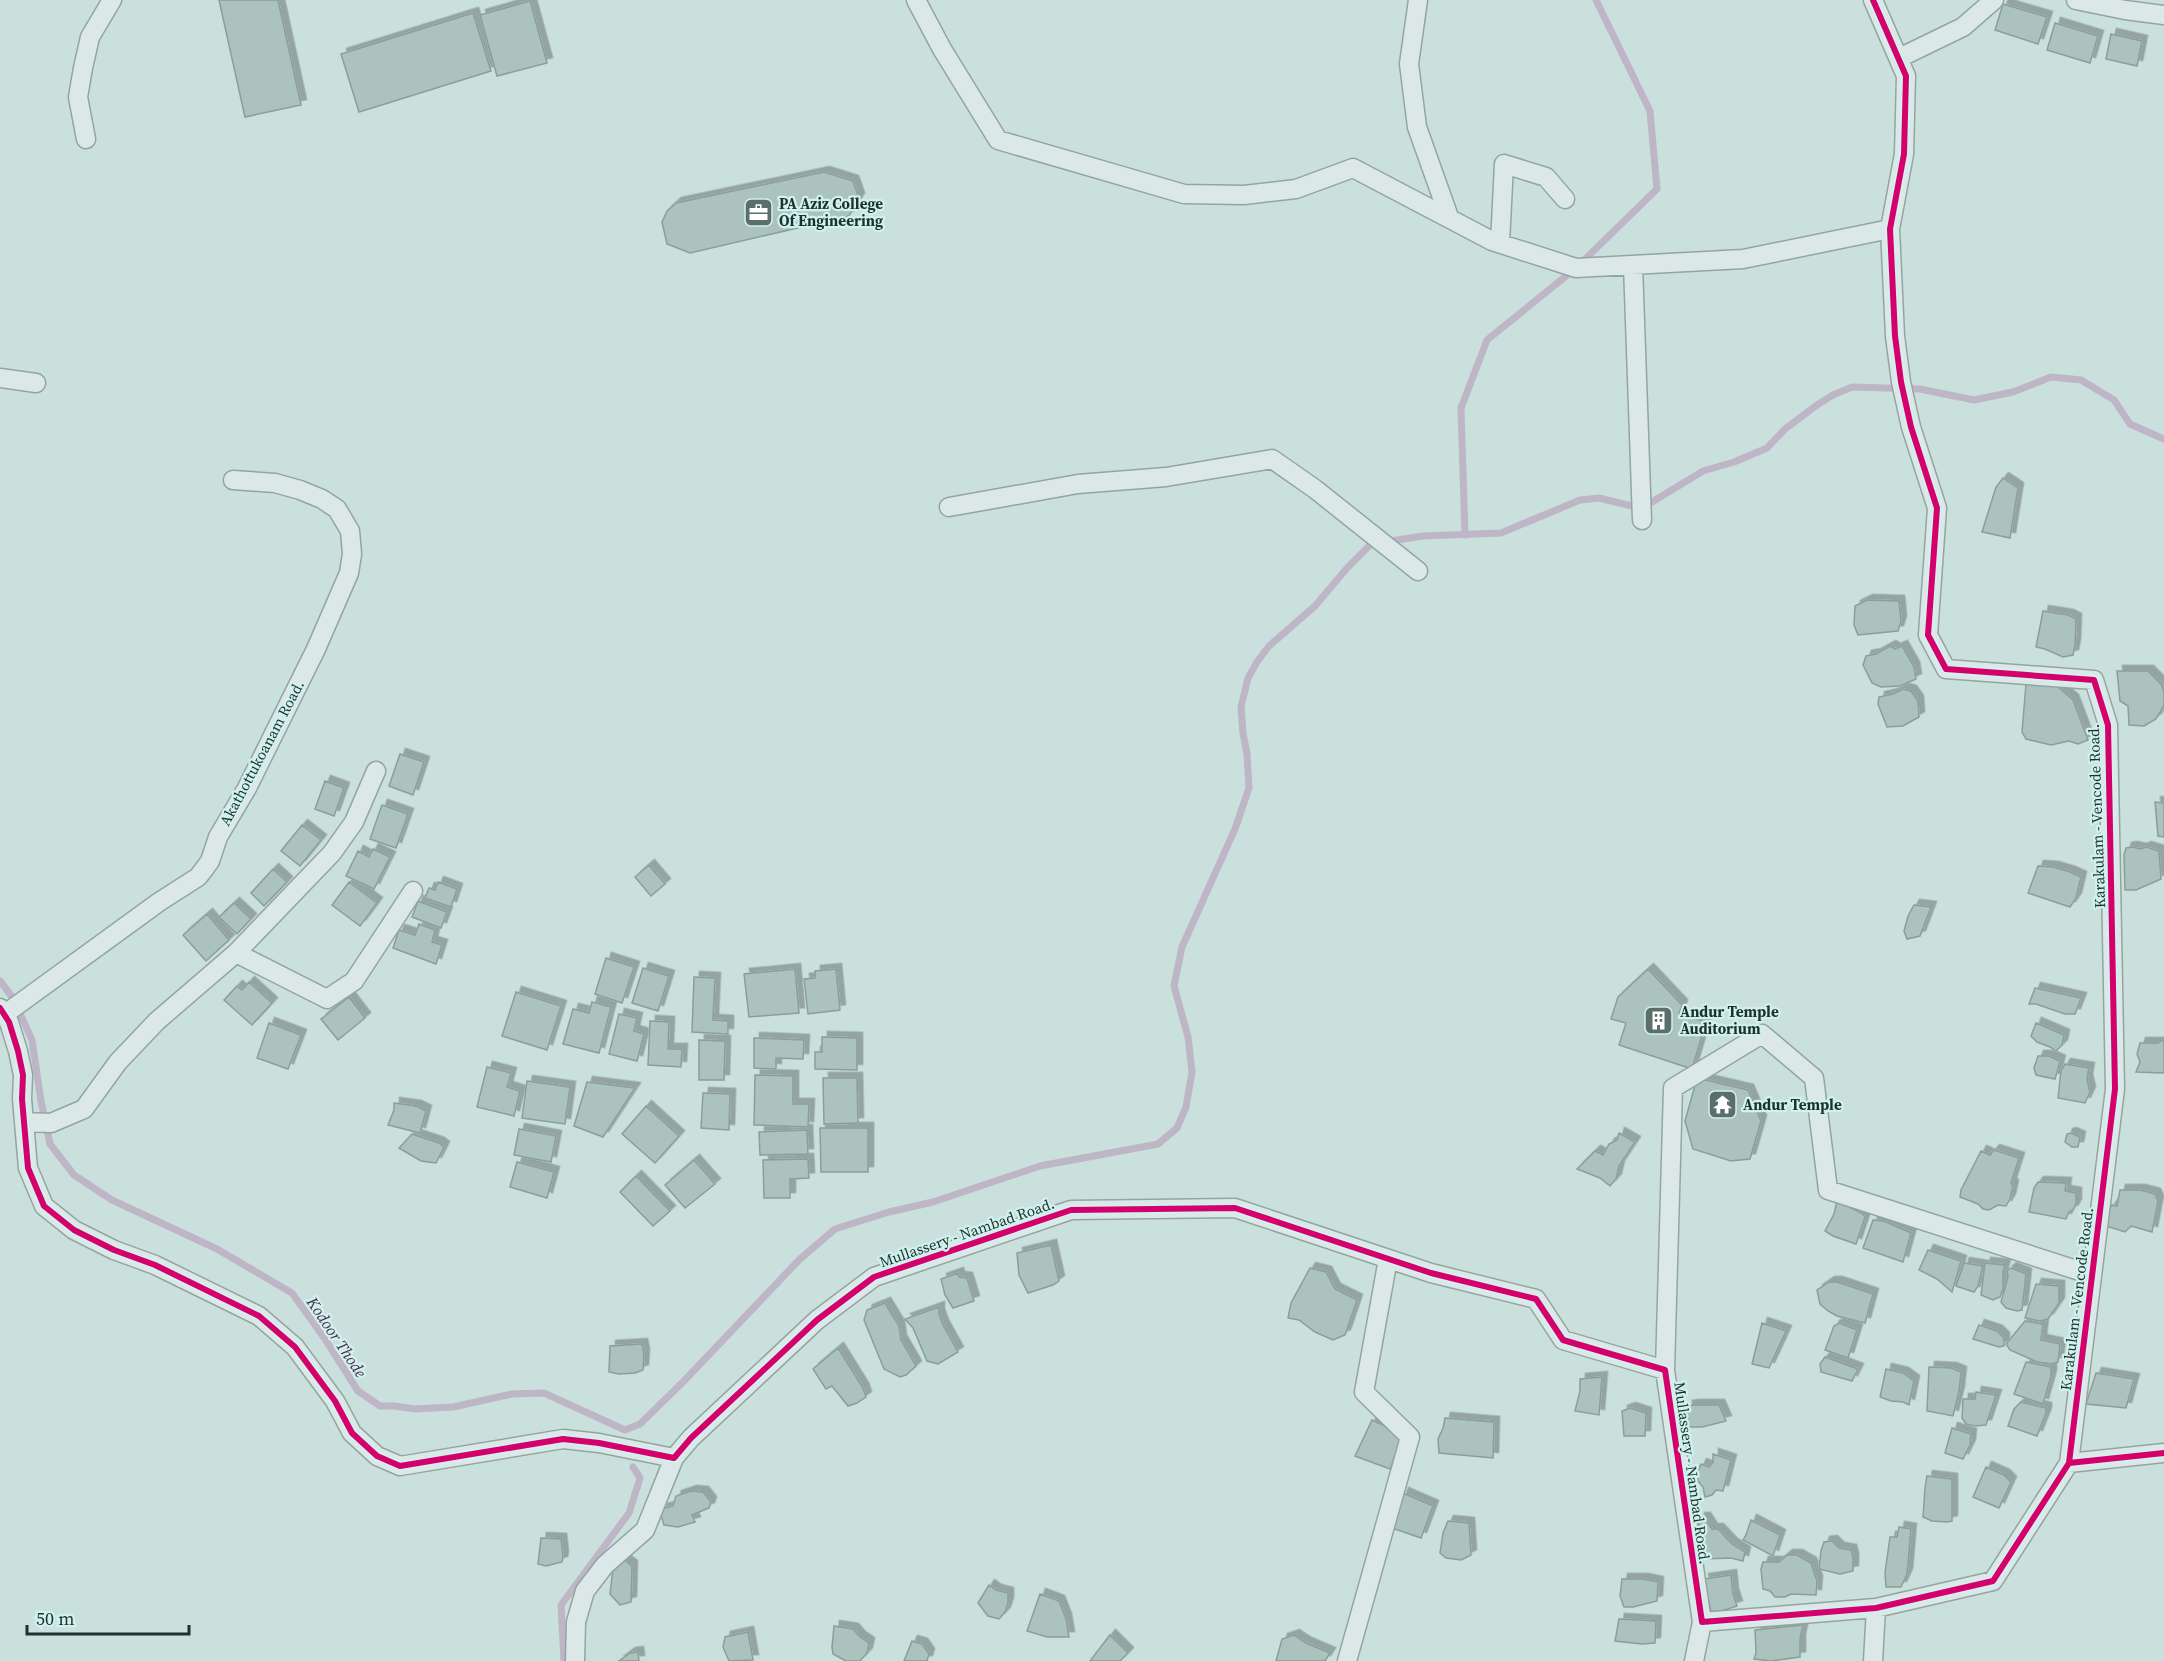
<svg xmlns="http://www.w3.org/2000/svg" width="2164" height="1661" viewBox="0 0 2164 1661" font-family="'Source Serif 4',serif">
  <defs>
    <filter id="shadow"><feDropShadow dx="5.5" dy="-5.5" stdDeviation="0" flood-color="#0004"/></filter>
  </defs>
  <rect width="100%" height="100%" fill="#cae0dd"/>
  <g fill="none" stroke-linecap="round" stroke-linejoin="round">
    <path stroke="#beb5c6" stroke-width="7" d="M1465 535 1461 408 1487 340 1576 268 1657 189 1650 111 1596 0
      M0 981 13 998 32 1040 41 1101 50 1144 74 1175 112 1200 217 1249 292 1293 325 1339 358 1391 380 1406H394L415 1409 453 1407 512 1394 544 1393 625 1430 640 1424 683 1382 799 1260 835 1229 889 1212 933 1202 1040 1166 1158 1144 1177 1128 1186 1107 1192 1072 1188 1037 1174 986 1182 947 1235 829 1249 788 1247 754 1243 733 1241 707 1248 678 1257 662 1269 646 1315 606 1348 567 1371 544 1423 536 1501 533 1580 500 1599 498 1632 506 1652 502 1703 471 1734 462 1767 448 1785 429 1817 405 1833 395 1852 387 1920 389 1974 400 2013 392 2051 377 2081 380 2114 400 2130 424 2164 439
      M564 1661 561 1605 629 1513 640 1478 633 1467"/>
  </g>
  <path fill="#abc3bc" stroke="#8a9f99" stroke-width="1.5" filter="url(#shadow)" d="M219 0H278L301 105 245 117Z
    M530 1 547 63 497 76 480 15Z
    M2003 4 2047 17 2038 44 1995 30Z
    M473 13 491 71 359 112 341 54Z
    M2055 23 2098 36 2090 63 2047 50Z
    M2111 34 2142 41 2137 66 2106 59Z
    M824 172 853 181 859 198 849 216 690 253 667 244 662 222 667 211 676 203Z
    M2003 478 2018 488 2010 538 1982 532 1996 487Z
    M1867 600 1899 601 1901 621 1898 631 1858 635 1854 625 1855 606Z
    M2043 611 2068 615 2076 619 2075 645 2073 655 2063 657 2045 649 2036 647Z
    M1890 646 1895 649 1902 646 1914 667 1916 679 1900 686 1881 687 1872 683 1863 665 1866 656 1876 654Z
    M2117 671H2148L2161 684 2164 692V705L2156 719 2144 726 2129 725 2128 706 2120 701Z
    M2026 684 2057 686 2073 700 2088 740 2078 744 2069 741 2051 745 2026 739 2022 732Z
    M1903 689 1911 691 1918 701 1919 717 1903 726 1887 727 1878 704 1879 697 1893 694Z
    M400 754 424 762 413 795 389 786Z
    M325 781 344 788 334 816 315 809Z
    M2155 802 2164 803V837L2158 836Z
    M382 805 408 814 396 848 370 839Z
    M302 825 321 840 300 866 281 851Z
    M2132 847 2141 849 2146 847 2159 851 2161 879 2136 890H2125L2124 855 2126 848Z
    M373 849 390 857 374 889 346 876 358 851 369 857Z
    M649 865 665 884 651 896 635 877Z
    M2038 866 2053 867 2070 872 2081 877 2076 898 2070 907 2028 893Z
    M273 869 287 882 264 906 251 893Z
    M349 882 377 903 360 926 332 905Z
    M438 882 457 889 451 907 425 898 429 888 435 890Z
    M418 901 447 912 441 928 412 917Z
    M234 903 251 919 237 934 219 917Z
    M1914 905 1931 907 1920 936 1907 939 1904 931 1908 916Z
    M207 914 229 940 206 961 183 935Z
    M419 924 435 930 432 942 442 945 436 964 393 948 399 930 415 935Z
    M606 958 634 967 622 1003 595 994Z
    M643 968 669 976 658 1011 632 1003Z
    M795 969 799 1013 749 1017 744 974Z
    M836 969 840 1010 808 1014 804 979 815 978V971Z
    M1648 969 1682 1005 1679 1014 1706 1022 1692 1069 1619 1045 1626 1023 1611 1019 1618 997Z
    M694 977 715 978 713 1020 728 1021V1034L692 1032Z
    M249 982 272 1003 252 1025 224 1000 237 986 242 990Z
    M2035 988 2081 998 2075 1014H2065L2036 1004H2029Z
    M516 992 561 1006 547 1050 502 1036Z
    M349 997 365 1018 338 1040 321 1019Z
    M592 1002 611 1007 599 1053 563 1044 573 1009 589 1013Z
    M619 1014 637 1018 634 1031 644 1034 637 1061 609 1054Z
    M650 1021 669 1022 668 1049H682L681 1067 648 1065Z
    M269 1023 301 1035 288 1069 257 1058Z
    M2036 1023 2064 1035 2062 1045 2056 1051 2050 1047 2037 1042 2031 1036Z
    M822 1037 857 1038V1070L815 1069V1052H822Z
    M754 1038 804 1040 803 1059 776 1058V1069L754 1068Z
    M2164 1039V1073L2136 1072 2140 1062 2137 1054 2140 1043H2158Z
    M699 1040 725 1041 724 1080H699Z
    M2038 1056H2049L2060 1061 2055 1079 2036 1075 2034 1068Z
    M2065 1064 2089 1068 2087 1079 2090 1092 2085 1103 2058 1098 2061 1071Z
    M487 1067 511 1073 507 1087 520 1091 514 1116 477 1107Z
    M755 1075 793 1076V1104H809L808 1127 754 1125Z
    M823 1078H857L858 1123 824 1124Z
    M1697 1078 1748 1090 1761 1121 1750 1159 1731 1161 1693 1149 1685 1121Z
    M527 1081 570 1087 565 1124 522 1118Z
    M587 1082 635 1088 603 1137 574 1126Z
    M703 1093 730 1094 729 1130 701 1128Z
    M394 1103 416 1106 426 1111 420 1133 388 1125 394 1110Z
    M646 1106 679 1136 655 1163 622 1134Z
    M820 1128H868V1172H821Z
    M519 1129 556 1136 551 1162 514 1155Z
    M807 1130 808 1154 760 1155 759 1132Z
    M1619 1133 1635 1142 1619 1166 1616 1179 1610 1186 1600 1178 1577 1169 1595 1151 1603 1155 1609 1144 1617 1140Z
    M2071 1133 2080 1137 2078 1147H2072L2065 1142 2067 1134Z
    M412 1134 439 1143 444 1147 436 1163 421 1161 399 1148Z
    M1994 1150 2019 1158 2011 1183 2013 1186 2010 1199 2006 1206 1998 1205 1989 1210 1983 1209 1978 1204 1960 1197 1961 1190 1981 1151 1990 1155Z
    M808 1159 809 1178 790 1179V1198H764L763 1160Z
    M694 1160 715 1184 685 1208 665 1185Z
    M517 1162 554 1172 547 1198 510 1187Z
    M636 1176 670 1211 653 1226 620 1192Z
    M2038 1182 2066 1183 2065 1191 2076 1193V1204L2073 1210 2069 1212 2066 1219 2029 1212 2034 1188Z
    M2120 1190H2140L2155 1194 2158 1201 2152 1232 2131 1226 2125 1232 2106 1226 2107 1213 2112 1205 2117 1206Z
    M1837 1201 1843 1202 1847 1206 1863 1214 1865 1217 1856 1244 1833 1236 1825 1231 1834 1214Z
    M1873 1220 1884 1221 1911 1233 1903 1262 1863 1248Z
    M1051 1245 1059 1281 1053 1285 1028 1293 1019 1275 1017 1253Z
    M1928 1250 1961 1261 1952 1292 1937 1279 1919 1270Z
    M1964 1263 1983 1266 1978 1286 1974 1292 1956 1286Z
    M1985 1263 2005 1265 2003 1272V1289L2000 1297 1993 1300 1981 1295Z
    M1310 1268 1326 1272 1335 1289 1357 1300 1345 1335 1333 1340 1315 1332 1299 1320 1288 1318 1291 1303Z
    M2011 1268 2026 1274 2022 1310 2017 1311 2006 1308 2001 1302 2008 1277 2007 1271Z
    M958 1273 959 1277 967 1278 974 1301 953 1308 945 1295 941 1279Z
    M1829 1282H1837L1873 1294 1865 1323 1837 1316 1828 1311 1820 1304 1817 1290Z
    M2036 1284 2059 1286V1303L2048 1319 2040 1321 2025 1318Z
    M885 1303 899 1326 901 1340 916 1366 906 1375 900 1377 884 1369 864 1320 867 1310Z
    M939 1307V1314L943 1325 958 1352 938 1364 927 1361 913 1328 905 1319Z
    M2025 1321 2043 1324 2041 1340 2060 1344 2058 1362 2052 1364 2037 1362 2010 1350 2006 1344Z
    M1762 1323 1786 1331 1769 1368 1752 1364Z
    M1839 1323 1857 1330 1848 1358 1825 1350 1834 1326Z
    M1979 1325 1997 1331 2004 1338V1346L1999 1347 1973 1339Z
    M642 1344 644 1354 643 1370 635 1373 619 1374 609 1372 610 1346Z
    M838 1348 863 1388 866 1397 857 1403 848 1406 832 1386 826 1389 813 1369Z
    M1825 1357 1858 1369 1852 1381 1821 1372 1820 1364Z
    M2026 1362 2051 1367V1376L2043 1404 2014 1394Z
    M1929 1367 1951 1368 1961 1372 1959 1391 1953 1416 1927 1411Z
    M1886 1369 1903 1373 1914 1381 1909 1405 1903 1402 1891 1401 1880 1397Z
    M2096 1373 2134 1379 2126 1408 2086 1404Z
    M1602 1377 1599 1415 1575 1411 1580 1391V1379Z
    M1976 1392 1996 1395 1986 1425 1975 1426 1966 1424 1962 1418 1963 1399H1975Z
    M2021 1402 2046 1408V1413L2037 1436 2008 1426 2014 1409Z
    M1693 1405H1719L1726 1421 1702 1427H1688L1687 1406Z
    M1630 1408 1646 1413 1645 1436H1624L1622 1411Z
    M1445 1418 1494 1422 1493 1458 1439 1453 1438 1439 1443 1428Z
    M1372 1420 1385 1426 1401 1441 1390 1469 1355 1456Z
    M1952 1428 1971 1434 1970 1445 1963 1459 1945 1453Z
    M1713 1454 1731 1460 1723 1491 1716 1490 1712 1495 1705 1497 1703 1487 1698 1481 1697 1473 1701 1464 1709 1467 1713 1462Z
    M1986 1467 2004 1475 2011 1482 1999 1508 1973 1497Z
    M1927 1476 1952 1479V1521L1947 1522 1932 1521 1923 1517 1925 1488Z
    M691 1491 703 1492 711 1502 709 1508 692 1515 695 1522 678 1527 664 1525 661 1515 662 1509 673 1506 676 1496Z
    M1403 1493 1433 1506 1421 1538 1392 1528Z
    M1699 1518H1705L1712 1529H1718L1732 1544 1745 1552 1743 1561 1731 1558 1705 1559 1699 1533Z
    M1751 1520 1780 1535 1773 1556 1743 1540 1746 1535Z
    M1448 1521 1469 1523 1471 1555 1461 1560 1446 1558 1440 1553 1443 1533Z
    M1899 1527 1911 1529 1907 1574 1901 1587H1886L1885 1573 1890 1537H1897Z
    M541 1538 561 1539 563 1557 562 1562 546 1566 538 1564Z
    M1832 1541 1839 1548 1851 1550 1853 1558V1571L1840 1574 1819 1569 1821 1551 1824 1542Z
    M1787 1555H1797L1811 1563 1817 1581 1816 1595 1791 1594 1785 1597H1775L1770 1591 1763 1589 1761 1569 1763 1562H1779Z
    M614 1560H624L632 1566 631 1602 620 1605 610 1594Z
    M1731 1575 1733 1594 1737 1606 1718 1612 1711 1611 1703 1579Z
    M1622 1579H1643L1658 1582 1657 1601 1633 1607H1624L1620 1596Z
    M989 1585 996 1590 1008 1593V1603L1005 1612 999 1619 988 1616 978 1603Z
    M1040 1594 1059 1601 1066 1619 1069 1637H1047L1027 1631Z
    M1619 1619 1656 1621 1655 1643 1642 1644 1615 1641Z
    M1803 1625 1800 1639V1657L1771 1661 1754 1659 1756 1653 1755 1630Z
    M834 1626 853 1629 860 1637 869 1643 867 1653 860 1661H846L833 1654 832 1647Z
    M748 1632 753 1660 729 1661 723 1647 725 1637Z
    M1110 1635 1128 1653 1120 1661H1090Z
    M1294 1635 1306 1643 1330 1653 1325 1661H1276L1282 1639Z
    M912 1641 922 1644 929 1654 927 1661H904Z
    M638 1652 639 1661H619L630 1653Z"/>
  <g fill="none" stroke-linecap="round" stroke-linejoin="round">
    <defs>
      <path id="minor" d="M916 0 942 49 998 140 1184 194 1244 195 1296 189 1353 168 1492 241 1576 268 1743 259 1890 229
        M1418 0 1409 64 1417 127 1449 217
        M1873 0 1906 76 1904 154 1890 229 1895 336 1901 382 1911 427 1937 508 1928 635 1946 669 2094 680 2108 725 2115 1089 2069 1463
        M2076 0 2125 10 2164 15
        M1899 58 1963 27 1994 0
        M86 139 78 97 83 68 90 37 112 0
        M1500 243 1504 164 1546 177 1565 199
        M1633 265 1642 520
        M0 378 36 383
        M949 507 1078 484 1166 477 1272 459 1315 489 1418 571
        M236 953 327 999 354 981 413 891
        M0 1008 9 1022 18 1051 23 1075 22 1099 28 1168 44 1206 74 1230 114 1250 155 1265 259 1316 295 1347 335 1401 352 1433 377 1456 400 1466 563 1439 599 1443 674 1458 691 1438 817 1320 874 1277 1071 1210 1235 1208 1431 1273 1536 1299 1563 1340 1665 1370 1702 1622 1876 1608 1993 1581 2069 1463 2164 1453
        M5 1014 159 902 198 877 205 868 210 861 218 837 247 788 316 649 349 573 352 554 350 531 337 509 322 499 300 490 275 483 233 480
        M25 1122 51 1123 84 1109 118 1062 157 1021 236 953 332 853 354 822 376 771
        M1665 1370 1673 1088 1762 1034 1814 1078 1828 1190 2092 1275
        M575 1661 576 1622 585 1591 605 1565 645 1530 674 1458
        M1347 1661 1410 1437 1364 1392 1388 1259
        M1694 1661 1702 1622
        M1873 1661 1876 1608"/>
    </defs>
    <use href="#minor" stroke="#93a5a1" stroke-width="21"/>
    <use href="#minor" stroke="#dbe8e7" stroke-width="18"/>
    <defs>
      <path id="cycleway" d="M1873 0 1906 76 1904 154 1890 229 1895 336 1901 382 1911 427 1937 508 1928 635 1946 669 2094 680 2108 725 2115 1089 2069 1463
        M0 1008 9 1022 18 1051 23 1075 22 1099 28 1168 44 1206 74 1230 114 1250 155 1265 259 1316 295 1347 335 1401 352 1433 377 1456 400 1466 563 1439 599 1443 674 1458 691 1438 817 1320 874 1277 1071 1210 1235 1208 1431 1273 1536 1299 1563 1340 1665 1370 1702 1622 1876 1608 1993 1581 2069 1463 2164 1453"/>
    </defs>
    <use href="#cycleway" stroke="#d0f1ee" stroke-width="10"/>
    <use href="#cycleway" stroke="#d6006c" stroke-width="6"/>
  </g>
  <defs>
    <symbol id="office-square" viewBox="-11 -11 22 22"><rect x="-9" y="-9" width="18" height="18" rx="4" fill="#5a6f69" stroke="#d0f1ee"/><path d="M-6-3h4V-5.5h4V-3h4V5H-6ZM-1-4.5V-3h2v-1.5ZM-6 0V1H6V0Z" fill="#fff"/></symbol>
    <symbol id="building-square" viewBox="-11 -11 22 22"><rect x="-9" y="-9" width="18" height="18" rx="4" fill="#5a6f69" stroke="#d0f1ee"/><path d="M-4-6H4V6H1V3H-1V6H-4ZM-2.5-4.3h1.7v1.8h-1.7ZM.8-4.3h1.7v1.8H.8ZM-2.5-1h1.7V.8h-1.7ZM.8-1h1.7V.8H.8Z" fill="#fff"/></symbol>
    <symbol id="temple-square" viewBox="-11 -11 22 22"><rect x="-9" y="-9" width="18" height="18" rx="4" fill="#5a6f69" stroke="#d0f1ee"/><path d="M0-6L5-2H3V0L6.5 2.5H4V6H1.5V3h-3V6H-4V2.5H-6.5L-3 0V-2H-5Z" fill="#fff"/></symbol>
  </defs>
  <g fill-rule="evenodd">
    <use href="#office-square" x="742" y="196" width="33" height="33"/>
    <use href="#building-square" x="1642" y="1004" width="33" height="33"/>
    <use href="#temple-square" x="1706" y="1088" width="33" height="33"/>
  </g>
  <g text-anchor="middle" stroke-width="4.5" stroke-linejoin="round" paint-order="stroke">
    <g font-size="15" font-weight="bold" fill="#1d322b" stroke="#d0f1ee" text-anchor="start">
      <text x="779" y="209">PA Aziz College<tspan x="779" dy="17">Of Engineering</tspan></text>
      <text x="1680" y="1017">Andur Temple<tspan x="1680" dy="17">Auditorium</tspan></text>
      <text x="1743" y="1110">Andur Temple</text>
    </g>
    <g font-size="15" fill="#1d322b" stroke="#d0f1ee">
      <text transform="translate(262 753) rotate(-62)" y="5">Akathottukoanam Road.</text>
      <text transform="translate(2097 816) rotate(-92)" y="5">Karakulam - Vencode Road.</text>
      <text transform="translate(967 1233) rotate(-19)" y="5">Mullassery - Nambad Road.</text>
      <text transform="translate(2077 1299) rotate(-83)" y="5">Karakulam - Vencode Road.</text>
      <text transform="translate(1692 1473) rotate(82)" y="5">Mullassery - Nambad Road.</text>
    </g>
    <g font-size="16" font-style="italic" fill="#502e4c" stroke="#d0f1ee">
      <text transform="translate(337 1337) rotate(56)" y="6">Kodoor Thode</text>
    </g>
  </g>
  <path d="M27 1625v9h162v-9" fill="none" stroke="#1d322b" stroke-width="3"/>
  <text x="36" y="1625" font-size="18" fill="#1d322b" stroke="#d0f1ee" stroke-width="4.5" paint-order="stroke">50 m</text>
</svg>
